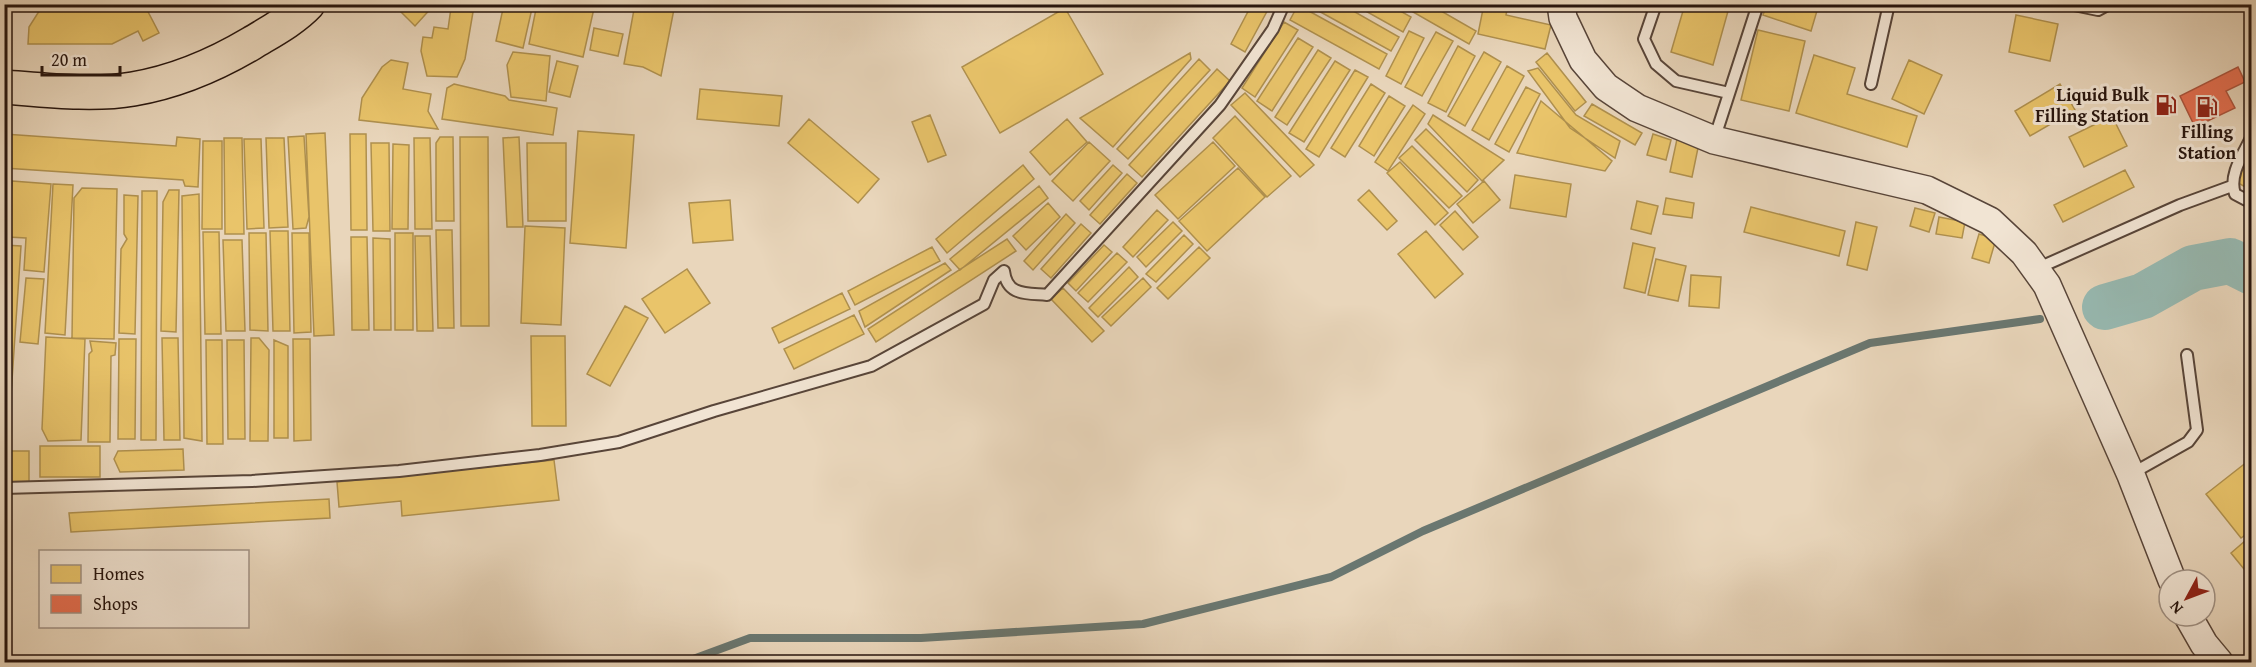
<svg xmlns="http://www.w3.org/2000/svg" width="2256" height="667" viewBox="0 0 2256 667" font-family="'Gentium Book Plus',serif">
  <rect width="100%" height="100%" fill="#e9d6bb"/>
  <filter id="stains"><feTurbulence type="fractalNoise" baseFrequency=".00333" numOctaves="4"/><feColorMatrix values="0 0 0 0 .2 0 0 0 0 .09 0 0 0 0 .02 0 0 0 .5 -.17"/></filter>
  <radialGradient id="worn" r=".72"><stop offset=".6" stop-color="#630" stop-opacity="0"/><stop offset="1" stop-color="#630" stop-opacity=".3"/></radialGradient>
  <path fill="#e9c46a" stroke="#af904e" stroke-width="1.5" d="M144 4 159 33 143 41 138 31 112 44H28L29 27 43 5Z
    M404 4H433L434 5 415 26 399 10Z
    M504 4H533L523 48 496 41Z
    M537 4H595L583 57 529 44Z
    M635 4H675L661 76 643 67 624 64Z
    M1252 4H1271L1245 52 1231 44Z
    M1306 4H1341L1399 37 1391 51Z
    M1353 4H1388L1411 17 1403 32Z
    M1399 4H1429L1476 31 1469 44Z
    M1484 4H1508L1506 15 1551 25 1545 49 1478 34Z
    M1685 4H1730L1713 65 1671 52Z
    M1767 4H1819L1811 31 1763 15Z
    M1298 5 1387 54 1379 69 1290 20Z
    M4 8 11 9 7 48H4Z
    M451 8 473 12 465 59 457 77 427 76 421 51 423 37 432 38 434 27 448 29Z
    M1065 8 1103 74 1000 133 962 67Z
    M2016 15 2058 24 2050 61 2009 52Z
    M1284 22 1298 30 1255 97 1242 88Z
    M594 28 623 34 618 56 590 50Z
    M1758 30 1805 41 1789 111 1741 100Z
    M1409 31 1424 38 1401 84 1386 76Z
    M1436 32 1453 41 1422 96 1405 87Z
    M1298 38 1313 47 1272 111 1257 101Z
    M1458 46 1475 56 1446 112 1428 103Z
    M1318 50 1331 58 1287 125 1275 117Z
    M513 52 550 56 546 101 511 97 507 65Z
    M1484 52 1501 62 1465 126 1448 116Z
    M1190 53 1191 59 1113 147 1080 118Z
    M1547 53 1586 102 1575 111 1536 62Z
    M1814 55 1855 68 1847 94 1917 116 1907 147 1796 113Z
    M1199 59 1210 70 1128 159 1117 149Z
    M391 60 408 63 403 89 431 94 428 111 438 129 359 120 362 98 382 67Z
    M1909 60 1942 75 1924 114 1892 99Z
    M557 61 578 66 570 97 549 92Z
    M1335 61 1350 70 1304 142 1289 133Z
    M1507 66 1524 76 1489 140 1472 130Z
    M1538 68 1576 115 1620 141 1615 158 1570 128 1528 71Z
    M1217 69 1230 81 1142 177 1129 165Z
    M1355 70 1368 77 1319 157 1306 149Z
    M454 84 505 96 509 100 557 108 553 135 442 119 447 88Z
    M1371 84 1385 93 1345 157 1331 148Z
    M2060 84 2075 110 2030 136 2015 111Z
    M1526 87 1540 94 1509 152 1495 144Z
    M700 89 782 96 779 126 697 119Z
    M1245 93 1314 165 1300 177 1231 105Z
    M1389 96 1405 106 1374 156 1359 146Z
    M1541 101 1612 161 1605 171 1517 153Z
    M1592 104 1642 133 1635 145 1584 116Z
    M1413 105 1425 114 1388 171 1375 162Z
    M930 115 946 155 928 162 912 122Z
    M1433 115 1504 160 1482 181 1428 124Z
    M1235 116 1291 176 1267 197 1213 138Z
    M2112 116 2127 146 2084 167 2069 137Z
    M809 119 879 179 858 203 788 143Z
    M1067 119 1087 142 1050 175 1030 152Z
    M1426 129 1478 180 1467 192 1415 140Z
    M578 131 634 135 626 248 570 243Z
    M325 133 334 335 314 336 306 134Z
    M4 134 176 146 177 137 200 139 198 187 185 186 183 180 4 168Z
    M350 134H366L367 230H351Z
    M1653 134 1671 140 1666 160 1647 155Z
    M304 136 309 217 306 228 293 229 288 137Z
    M2252 136V191L2228 177Z
    M440 137H453L454 221H436V143Z
    M460 137H488L489 326H461Z
    M519 137 523 227H507L503 138Z
    M224 138H242L244 234H225Z
    M266 138H284L288 227 269 228Z
    M414 138H430L432 229H415Z
    M244 139H261L264 228 247 229Z
    M1677 139 1699 143 1692 177 1670 172Z
    M203 141H222V229H202Z
    M1089 142 1110 161 1073 201 1052 181Z
    M1213 142 1235 166 1178 219 1155 195Z
    M371 143H389L390 231H373Z
    M527 143H566V221H528Z
    M393 144 409 145 408 229H392Z
    M1412 146 1462 196 1449 208 1399 158Z
    M1400 162 1448 213 1435 225 1387 173Z
    M1023 165 1034 179 947 253 936 239Z
    M1113 165 1122 173 1089 210 1080 201Z
    M1238 168 1265 197 1207 251 1179 221Z
    M2125 170 2134 187 2063 222 2054 205Z
    M1127 174 1137 183 1100 224 1090 215Z
    M1515 175 1571 184 1566 217 1510 208Z
    M12 181 51 184 44 272 24 270 26 238 8 237Z
    M1484 181 1500 200 1473 223 1457 204Z
    M53 184 73 185 65 335 45 333Z
    M1039 186 1048 198 960 270 950 259Z
    M82 188 117 189 114 339 72 338 74 198Z
    M169 190H179L176 332 161 331 163 202Z
    M1369 190 1397 221 1387 230 1358 200Z
    M142 191H157L156 440H141Z
    M199 194 202 441 184 438 182 196Z
    M124 195 138 196 135 334 119 333 121 249 127 239 124 234Z
    M1666 198 1694 203 1692 218 1663 214Z
    M730 200 733 240 693 243 689 203Z
    M1637 201 1658 206 1651 234 1631 229Z
    M1048 203 1060 217 1026 250 1013 236Z
    M1751 207 1845 231 1839 256 1744 232Z
    M1915 208 1935 213 1929 232 1910 226Z
    M1157 210 1168 220 1133 257 1123 247Z
    M1455 211 1478 237 1463 250 1440 225Z
    M1066 214 1075 223 1033 270 1024 261Z
    M1939 217 1965 222 1962 238 1936 234Z
    M1173 222 1182 231 1146 267 1137 257Z
    M1856 222 1877 227 1867 270 1847 265Z
    M1081 224 1091 233 1051 278 1041 269Z
    M525 226 565 228 561 325 521 323Z
    M436 230H452L454 328H438Z
    M270 231H288L290 331H273Z
    M1426 231 1463 274 1435 298 1398 254Z
    M203 232H219L221 334H205Z
    M249 233H266L268 331 250 330Z
    M292 233H309L311 332 294 333Z
    M395 233H413V330H395Z
    M1979 234 1996 239 1989 263 1972 258Z
    M1184 235 1193 244 1156 282 1146 274Z
    M415 236H430L433 331H417Z
    M351 237H367L369 330H352Z
    M373 238 390 239 391 330H374Z
    M1007 239 1016 251 876 342 868 329Z
    M223 240H242L245 331H226Z
    M1633 243 1655 248 1645 293 1624 288Z
    M4 245 21 246 8 440H4Z
    M1104 245 1112 252 1076 291 1068 283Z
    M932 247 940 261 855 305 848 291Z
    M1199 247 1210 258 1168 299 1157 288Z
    M1117 253 1127 262 1088 302 1078 293Z
    M1656 259 1686 266 1678 301 1648 295Z
    M945 263 951 270 865 327 859 311Z
    M1129 267 1138 277 1098 317 1089 308Z
    M687 269 710 303 665 333 642 299Z
    M1691 275 1721 277 1719 308 1689 306Z
    M26 278 44 279 38 344 20 342Z
    M1143 278 1151 287 1111 326 1102 317Z
    M1063 288 1104 331 1092 342 1051 299Z
    M842 293 850 309 779 343 772 328Z
    M625 306 648 318 610 386 587 374Z
    M854 315 864 334 794 369 784 349Z
    M531 336H565L566 426H532Z
    M46 337 85 339 81 440 48 441 42 429Z
    M162 338H178L180 440H164Z
    M251 338H259L269 350 268 441H250Z
    M119 339H136L135 439H118Z
    M293 339H310L311 440 294 441Z
    M206 340H222L223 444H207Z
    M227 340H244L245 439H228Z
    M274 340 288 346V438H274Z
    M90 341 116 343 115 355 111 356 110 442H88L89 354 92 351Z
    M40 446H100V477H40Z
    M183 449 184 470 120 472 114 459 118 451Z
    M4 451H29V482H4Z
    M2252 458V530L2241 538 2206 494Z
    M554 460 559 500 402 516 401 501 339 507 337 482Z
    M329 499 330 518 71 532 69 513Z
    M2252 535V579L2231 553Z"/>
  <path fill="#e76f51" stroke="#ad543d" stroke-width="1.5" d="M2238 67 2245 82 2226 91 2235 108 2195 127 2180 96Z"/>
  <g fill="none" stroke-linecap="round" stroke-linejoin="round">
    <path stroke="#6a7770" stroke-width="8" d="M685 662 750 638H921L1143 624 1331 577 1423 531 1870 343 2040 319"/>
    <path stroke="#97b9b1" stroke-width="46" d="M2105 307 2143 296 2193 268 2230 261 2252 272"/>
    <defs>
      <path id="service" d="M1656 4 1644 39 1656 64 1676 81 1729 93
        M2069 4 2098 10 2109 4
        M1871 84 1889 4
        M2252 136C2244 153 2228 175 2235 194L2252 203
        M1714 140 1758 4
        M2036 269 2180 205 2232 186
        M2131 474 2188 442 2197 430 2187 355
        M4 488 252 481 399 471 540 455 619 442 714 411 871 366 984 304 994 280 1004 271C1007 296 1026 293 1047 295L1220 105 1273 29 1284 4"/>
      <path id="tertiary" d="M1561 4 1563 18 1583 60 1606 87 1637 108 1714 140 1927 190 1990 221 2024 253 2047 285 2131 475 2172 580
        M2188 616 2204 644 2219 662"/>
      <path id="trunk" d="M4 87C44 90 93 96 133 89 175 82 215 65 252 43 270 32 293 20 308 4"/>
    </defs>
    <use href="#service" stroke="#584539" stroke-width="14"/>
    <use href="#tertiary" stroke="#584539" stroke-width="30"/>
    <use href="#trunk" stroke="#27150e" stroke-width="36"/>
    <use href="#service" stroke="#f1e4d3" stroke-width="10"/>
    <use href="#tertiary" stroke="#f1e4d3" stroke-width="27"/>
    <use href="#trunk" stroke="#e9d6bb" stroke-width="33"/>
  </g>
  <defs>
    <symbol id="fuel-bare" viewBox="-9 -9 18 18"><path d="M-5.5-6h7V0h2V4h1.3V-2.5L3-4.5l.8-.8L6-3V5H2.5V1h-1V6h-7ZM-4.2-4.7v3.2H.2V-4.7Z" fill="#8f2418" stroke="#f1e4d3" stroke-width="2.5" paint-order="stroke"/></symbol>
  </defs>
  <g fill-rule="evenodd">
    <use href="#fuel-bare" x="2151" y="90" width="30" height="30"/>
    <use href="#fuel-bare" x="2192" y="92" width="30" height="30"/>
  </g>
  <g text-anchor="middle" stroke-width="6" stroke-linejoin="round" paint-order="stroke">
    <g font-size="18" font-weight="bold" fill="#27150e" stroke="#f1e4d3" text-anchor="end">
      <text x="2149" y="101">Liquid Bulk<tspan x="2149" dy="21">Filling Station</tspan></text>
      <text x="2207" y="138" text-anchor="middle">Filling<tspan x="2207" dy="21">Station</tspan></text>
    </g>
  </g>
  <rect width="2256" height="667" fill="none" stroke="#e9d6bb" stroke-width="24"/>
  <rect x="6" y="6" width="2244" height="655" fill="none" stroke="#27150e" stroke-width="3"/>
  <rect x="12" y="12" width="2232" height="643" fill="none" stroke="#27150e" stroke-width="1.5"/>
  <rect x="39" y="550" width="210" height="78" fill="#f1e4d3" stroke="#a09184" stroke-width="1.5"/>
  <rect x="51" y="565" width="30" height="18" fill="#e9c46a" stroke="#a09184" stroke-width="1.5"/>
  <text x="93" y="580" font-size="18" fill="#27150e">Homes</text>
  <rect x="51" y="595" width="30" height="18" fill="#e76f51" stroke="#a09184" stroke-width="1.5"/>
  <text x="93" y="610" font-size="18" fill="#27150e">Shops</text>
  <g transform="translate(2187 598) rotate(229)"><circle r="28" fill="#f1e4d3" stroke="#a09184" stroke-width="1.5"/>
  <path d="M0-4.5L10 22L0 15L-10 22Z" fill="#8f2418"/>
  <text y="-9" font-size="16" font-weight="bold" text-anchor="middle" fill="#27150e">N</text>
  </g>
  <path d="M42 66v9h78v-9" fill="none" stroke="#27150e" stroke-width="3"/>
  <text x="51" y="66" font-size="18" fill="#27150e" stroke="#f1e4d3" stroke-width="4.5" paint-order="stroke">20 m</text>
  <rect width="100%" height="100%" filter="url(#stains)"/>
  <rect width="100%" height="100%" fill="url(#worn)"/>
</svg>
